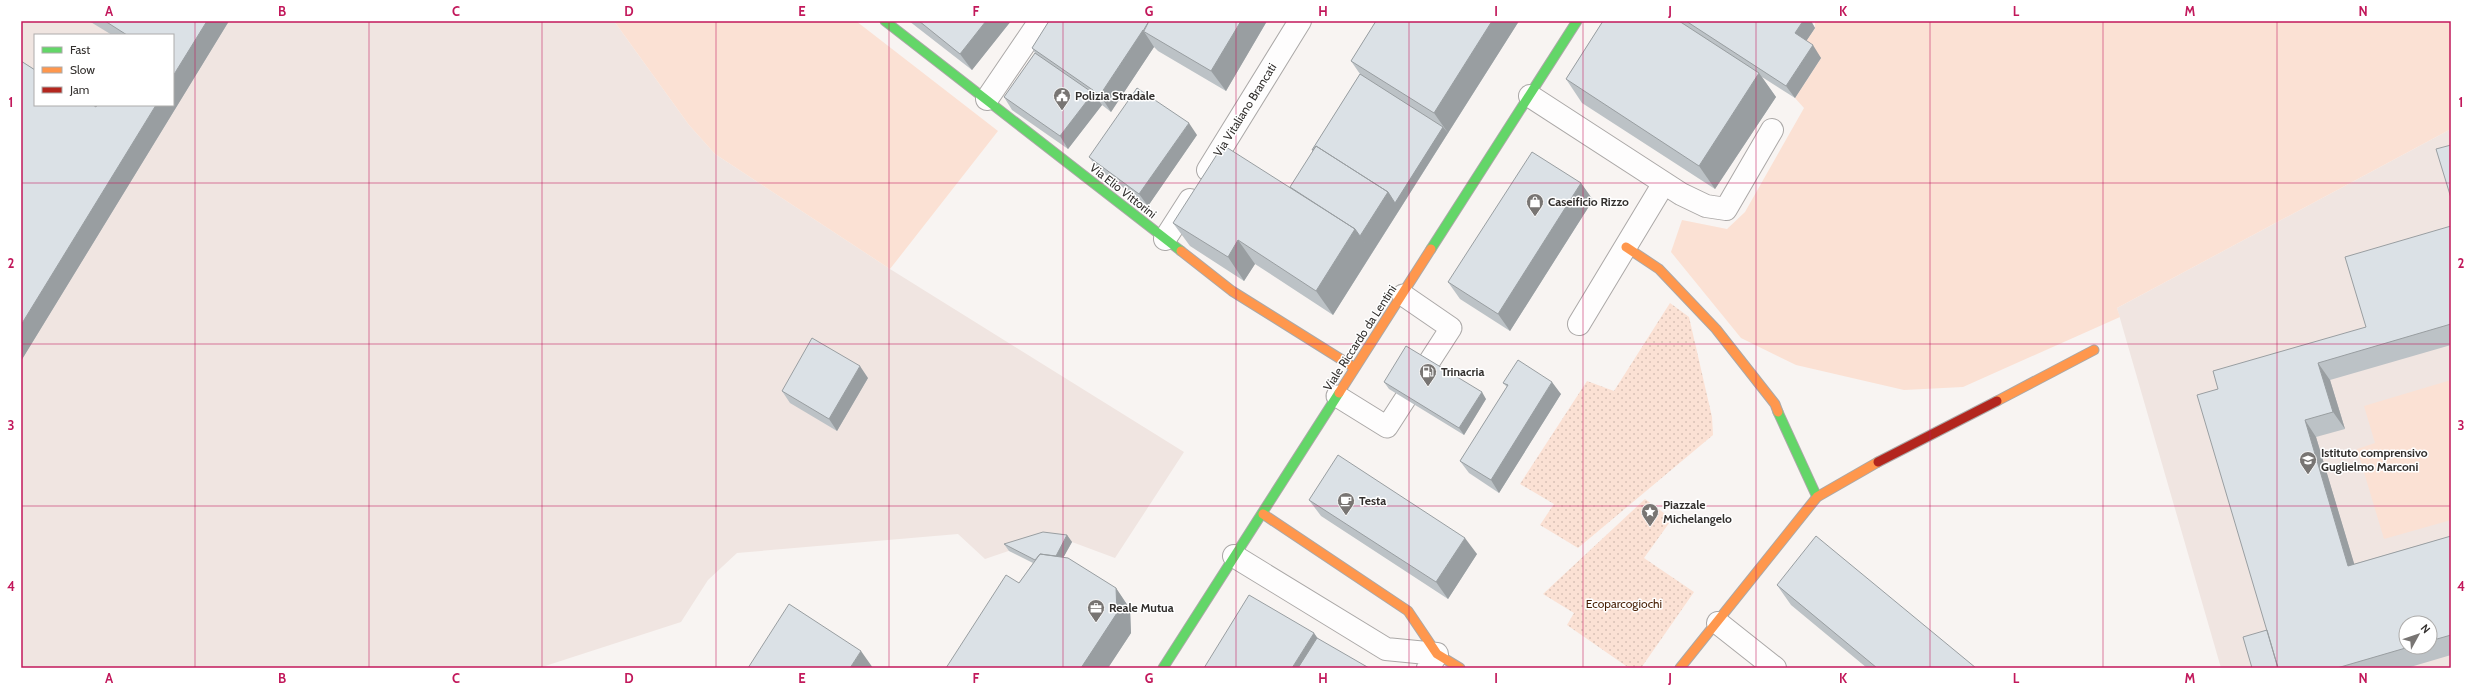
<svg xmlns="http://www.w3.org/2000/svg" width="2472" height="689" viewBox="0 0 2472 689" font-family="Cabin,sans-serif">
  <defs>
    <pattern id="park-dots" width="8" height="8" patternUnits="userSpaceOnUse"><rect width="8" height="8" fill="#fbe1d4"/><path d="M2 2h.1M6 6h.1" fill="none" stroke="#d8c1b6" stroke-width="1.8" stroke-linecap="round"/></pattern>
  </defs>
  <rect width="100%" height="100%" fill="#f8f4f2"/>
  <path fill="#f0e5e1" fill-rule="evenodd" d="M21 21H614L689 125 715 154 890 269 1184 452 1115 558 1072 542 1047 538 985 559 958 534 737 553 708 580 681 622 539 668H21ZM35 35H173V105H35Z
    M2451 129V668H2221L2117 308ZM2406 623H2430V647H2406Z"/>
  <path fill="#fbe1d4" d="M614 21H856L998 131 890 269 715 154 689 125Z
    M1815 21H2451V129L2117 308 2120 317 1963 387 1904 390 1796 365 1741 338 1671 252 1682 220 1727 229 1745 212 1804 108 1795 98 1821 58 1803 46 1815 28Z
    M2451 380V520L2384 539 2357 449 2375 443 2364 406Z"/>
  <path fill="url(#park-dots)" d="M1670 303 1689 317 1712 417 1713 435 1578 548 1540 525 1554 504 1520 484 1587 381 1614 391Z
    M1645 499 1672 519 1644 558 1694 592 1641 668H1629L1567 625 1574 613 1543 594Z"/>
  <g fill="none" stroke-linecap="round" stroke-linejoin="round">
    <defs>
      <path id="lane" d="M1337 396 1387 427 1451 328 1403 295"/>
      <path id="street" d="M1530 96 1681 194 1706 206 1726 209 1772 130
        M987 99 1040 21
        M1208 170 1300 21
        M1165 239 1190 200
        M1579 324 1664 183
        M1234 556 1386 649 1437 654 1428 668
        M1718 623 1775 668"/>
      <path id="fast" d="M885 21 1181 251
        M1431 249 1577 21
        M1778 412 1817 497
        M1163 668 1339 393"/>
      <path id="slow" d="M1626 247 1659 269 1716 329 1775 404 1778 412
        M1181 251 1232 291 1355 368
        M1339 393 1431 249
        M1997 401 2094 350
        M1263 514 1408 611 1437 654 1460 668
        M1680 668 1817 497 1878 462"/>
      <path id="jam" d="M1878 462 1997 401"/>
    </defs>
    <use href="#lane" stroke="#aba8a7" stroke-width="23"/>
    <use href="#street" stroke="#aba8a7" stroke-width="24"/>
    <use href="#fast" stroke="#aba8a7" stroke-width="11"/>
    <use href="#slow" stroke="#aba8a7" stroke-width="11"/>
    <use href="#jam" stroke="#aba8a7" stroke-width="11"/>
    <use href="#lane" stroke="#fefdfd" stroke-width="21"/>
    <use href="#street" stroke="#fefdfd" stroke-width="22"/>
    <use href="#fast" stroke="#63d668" stroke-width="9"/>
    <use href="#slow" stroke="#ff974d" stroke-width="9"/>
    <use href="#jam" stroke="#b3261e" stroke-width="9"/>
  </g>
  <path fill="#bcc2c6" fill-rule="evenodd" d="M89 21H229L21 361V61L96 107 173 35H112Z
    M909 21H1011L972 70Z
    M1049 21H1267L1226 91 1158 51 1154 47 1111 112 1102 105 1068 149 1012 110 1004 97 1035 53 1032 48Z
    M1376 21H1519L1333 315 1255 264 1244 281 1190 246 1173 223 1290 187 1313 151 1312 150 1360 74 1351 61Z
    M1603 21H1811L1815 28 1806 41 1821 58 1795 98 1762 77 1776 97 1715 189 1582 103 1566 79Z
    M1197 135 1148 206 1098 169 1089 157Z
    M1581 183 1593 200 1510 331 1460 299 1448 282Z
    M2451 226V345L2330 380 2345 429 2316 437 2354 564 2451 536V655L2407 668H2252L2267 630 2218 389 2366 327ZM2430 623V647H2406Z
    M868 378 837 431 790 403 782 391Z
    M1384 382 1486 399 1464 435 1389 389Z
    M1503 383 1561 394 1499 493 1469 473 1460 461 1507 387Z
    M1309 500 1477 554 1448 599 1321 516Z
    M1067 535 1072 542 1063 558 1116 588 1130 609 1131 633 1108 668H946L1019 583 1033 563 1009 551 1004 544Z
    M1777 585 1976 668H1867L1791 605Z"/>
  <path fill="#999ea1" d="M207 21H229L21 361V325L156 105H173V76Z
    M986 21H1011L972 70 960 54Z
    M1241 21H1267L1226 91 1211 71Z
    M1492 21H1519L1448 133 1434 113Z
    M1803 21H1811L1815 28 1803 46 1795 33Z
    M1143 30 1154 47 1111 112 1100 95Z
    M1813 45 1821 58 1795 98 1786 86Z
    M1759 73 1776 97 1715 189 1699 166Z
    M1093 93 1102 105 1068 149 1060 136Z
    M1189 123 1197 135 1148 206 1139 194Z
    M1443 127 1448 133 1372 253 1360 236 1388 192Z
    M1581 183 1593 200 1510 331 1498 314Z
    M1355 229 1372 253 1333 315 1316 291Z
    M1238 240 1255 264 1244 281 1228 257Z
    M2318 363 2330 380 2345 429 2333 412Z
    M860 366 868 378 837 431 829 419Z
    M1552 382 1561 394 1499 493 1491 480Z
    M1482 392 1486 399 1464 435 1459 428Z
    M2305 420 2316 437 2360 583 2348 566Z
    M1067 535 1072 542 1054 574 1049 567Z
    M1465 538 1477 554 1448 599 1436 582Z
    M1116 588 1130 609 1131 633 1108 668H1081Z
    M1314 633 1326 650 1315 668H1292Z
    M861 651 873 668H850Z"/>
  <path fill="#dbe1e6" stroke="#999ea1" d="M105 21H207L173 76V35H127Z
    M919 21H986L960 54Z
    M1049 21H1149L1144 31 1143 30 1100 95 1032 48Z
    M1149 21H1241L1211 71 1143 31Z
    M1376 21H1492L1434 113 1351 61Z
    M1603 21H1679L1759 73 1699 166 1566 79Z
    M1686 21H1803L1795 33 1813 45 1786 86Z
    M1035 53 1093 93 1060 136 1004 97Z
    M21 61 35 70V105H93L96 107 97 105H156L21 325Z
    M1360 74 1443 127 1395 203 1388 192 1316 146 1313 150H1312Z
    M1137 88 1189 123 1139 194 1089 157Z
    M1223 145 1355 229 1316 291 1238 240 1228 257 1173 223Z
    M2451 145V198L2436 149Z
    M1316 146 1388 192 1360 236 1355 229 1290 187Z
    M1532 152 1581 183 1498 314 1448 282Z
    M2451 226V324L2318 363 2333 412 2305 420 2348 566 2451 536V635L2430 641V623H2406V647H2409L2337 668H2278L2197 395 2218 389 2213 371 2366 327 2345 257Z
    M812 338 860 366 829 419 782 391Z
    M1406 346 1482 392 1459 428 1384 382Z
    M1518 360 1552 382 1491 480 1460 461 1508 385 1503 383Z
    M1338 455 1465 538 1436 582 1309 500Z
    M1043 532 1067 535 1056 556 1040 554 1035 560 1004 544Z
    M1816 536 1976 668H1877L1777 585Z
    M1040 554 1068 558 1116 588 1117 613 1081 668H946L1006 575 1019 583Z
    M1249 595 1314 633 1292 668H1204Z
    M789 604 861 651 850 668H748Z
    M2267 630 2278 668H2252L2243 637Z
    M1317 638 1369 668H1298Z"/>
  <path fill="none" stroke="#c2185b" stroke-width="1" stroke-opacity="0.55" d="M195 21V668M369 21V668M542 21V668M716 21V668M889 21V668M1063 21V668M1236 21V668M1409 21V668M1583 21V668M1756 21V668M1930 21V668M2103 21V668M2277 21V668M21 183H2451M21 344H2451M21 506H2451"/>
  <defs>
    <symbol id="civic-pin" viewBox="-11 -11 22 30"><path d="M0 17L-7.5 6A9.5 9.5 0 1 1 7.5 6Z" fill="#787573" stroke="#fff"/><path d="M-.6-6.5H3V-4.5H.6V-3L4-1V1h2V6H-6V1h2V-1L-.6-3ZM-1.2 2.5V6h2.4V2.5Z" fill="#fff"/></symbol>
    <symbol id="shop-pin" viewBox="-11 -11 22 30"><path d="M0 17L-7.5 6A9.5 9.5 0 1 1 7.5 6Z" fill="#787573" stroke="#fff"/><path d="M-5-2.5h2.3a2.7 3.5 0 0 1 5.4 0H5L5.5 6h-11ZM-1.5-2.5h3a1.5 2.3 0 0 0-3 0Z" fill="#fff"/></symbol>
    <symbol id="fuel-pin" viewBox="-11 -11 22 30"><path d="M0 17L-7.5 6A9.5 9.5 0 1 1 7.5 6Z" fill="#787573" stroke="#fff"/><path d="M-5.5-6h7V0h2V4h1.3V-2.5L3-4.5l.8-.8L6-3V5H2.5V1h-1V6h-7ZM-4.2-4.7v3.2H.2V-4.7Z" fill="#fff"/></symbol>
    <symbol id="school-pin" viewBox="-11 -11 22 30"><path d="M0 17L-7.5 6A9.5 9.5 0 1 1 7.5 6Z" fill="#787573" stroke="#fff"/><path d="M0-5L7-2L0 1L-7-2ZM-4 1L0 2.5L4 1V4Q0 6-4 4Z" fill="#fff"/></symbol>
    <symbol id="cafe-pin" viewBox="-11 -11 22 30"><path d="M0 17L-7.5 6A9.5 9.5 0 1 1 7.5 6Z" fill="#787573" stroke="#fff"/><path d="M-5.5-4.5H6V0H3Q3 3.5 0 3.5H-2.5Q-5.5 3.5-5.5 0ZM3-3.2v2h1.7v-2ZM-6 4.5H4V6H-6Z" fill="#fff"/></symbol>
    <symbol id="sight-pin" viewBox="-11 -11 22 30"><path d="M0 17L-7.5 6A9.5 9.5 0 1 1 7.5 6Z" fill="#787573" stroke="#fff"/><path d="M0-6L1.8-2.2L6-1.7L2.9 1.2L3.7 5.4L0 3.3L-3.7 5.4L-2.9 1.2L-6-1.7L-1.8-2.2Z" fill="#fff"/></symbol>
    <symbol id="office-pin" viewBox="-11 -11 22 30"><path d="M0 17L-7.5 6A9.5 9.5 0 1 1 7.5 6Z" fill="#787573" stroke="#fff"/><path d="M-6-3h4V-5.5h4V-3h4V5H-6ZM-1-4.5V-3h2v-1.5ZM-6 0V1H6V0Z" fill="#fff"/></symbol>
  </defs>
  <g fill-rule="evenodd">
    <use href="#civic-pin" x="1052" y="86" width="20" height="27"/>
    <use href="#shop-pin" x="1525" y="192" width="20" height="27"/>
    <use href="#fuel-pin" x="1418" y="362" width="20" height="27"/>
    <use href="#school-pin" x="2298" y="450" width="20" height="27"/>
    <use href="#cafe-pin" x="1336" y="491" width="20" height="27"/>
    <use href="#sight-pin" x="1640" y="502" width="20" height="27"/>
    <use href="#office-pin" x="1086" y="598" width="20" height="27"/>
  </g>
  <g text-anchor="middle" stroke-width="3" stroke-linejoin="round" paint-order="stroke">
    <g font-size="12" font-weight="bold" fill="#33302e" stroke="#fff" text-anchor="start">
      <text x="1075" y="100">Polizia Stradale</text>
      <text x="1548" y="206">Caseificio Rizzo</text>
      <text x="1441" y="376">Trinacria</text>
      <text x="2321" y="457">Istituto comprensivo<tspan x="2321" dy="14">Guglielmo Marconi</tspan></text>
      <text x="1359" y="505">Testa</text>
      <text x="1663" y="509">Piazzale<tspan x="1663" dy="14">Michelangelo</tspan></text>
      <text x="1109" y="612">Reale Mutua</text>
    </g>
    <g font-size="12" fill="#33302e" stroke="#fff">
      <text transform="translate(1245 110) rotate(-58)" y="4">Via Vitaliano Brancati</text>
      <text transform="translate(1123 191) rotate(38)" y="4">Via Elio Vittorini</text>
      <text transform="translate(1360 338) rotate(-57)" y="4">Viale Riccardo da Lentini</text>
    </g>
    <g font-size="12" fill="#461d02" stroke="#fff">
      <text x="1624" y="608">Ecoparcogiochi</text>
    </g>
  </g>
  <rect width="2472" height="689" fill="none" stroke="#ffffff" stroke-width="44"/>
  <rect x="34" y="34" width="140" height="72" fill="#ffffff" stroke="#adacab"/>
  <rect x="42" y="47" width="20" height="6" fill="#63d668" stroke="#adacab"/>
  <text x="70" y="54" font-size="12" fill="#33302e">Fast</text>
  <rect x="42" y="67" width="20" height="6" fill="#ff974d" stroke="#adacab"/>
  <text x="70" y="74" font-size="12" fill="#33302e">Slow</text>
  <rect x="42" y="87" width="20" height="6" fill="#b3261e" stroke="#adacab"/>
  <text x="70" y="94" font-size="12" fill="#33302e">Jam</text>
  <g transform="translate(2418 635) rotate(50)"><circle r="19" fill="#ffffff" stroke="#adacab"/>
  <path d="M0-3L7 15L0 10L-7 15Z" fill="#787573"/>
  <text y="-6" font-size="11" font-weight="bold" text-anchor="middle" fill="#33302e">N</text>
  </g>
  <rect x="22" y="22" width="2428" height="645" fill="none" stroke="#c2185b" stroke-width="1.5"/>
  <g font-size="13" text-anchor="middle" font-weight="bold" fill="#c2185b">
    <text x="109" y="16">A</text>
    <text x="282" y="16">B</text>
    <text x="456" y="16">C</text>
    <text x="629" y="16">D</text>
    <text x="802" y="16">E</text>
    <text x="976" y="16">F</text>
    <text x="1149" y="16">G</text>
    <text x="1323" y="16">H</text>
    <text x="1496" y="16">I</text>
    <text x="1670" y="16">J</text>
    <text x="1843" y="16">K</text>
    <text x="2016" y="16">L</text>
    <text x="2190" y="16">M</text>
    <text x="2363" y="16">N</text>
    <text x="11" y="107">1</text>
    <text x="2461" y="107">1</text>
    <text x="11" y="268">2</text>
    <text x="2461" y="268">2</text>
    <text x="11" y="430">3</text>
    <text x="2461" y="430">3</text>
    <text x="11" y="591">4</text>
    <text x="2461" y="591">4</text>
    <text x="109" y="683">A</text>
    <text x="282" y="683">B</text>
    <text x="456" y="683">C</text>
    <text x="629" y="683">D</text>
    <text x="802" y="683">E</text>
    <text x="976" y="683">F</text>
    <text x="1149" y="683">G</text>
    <text x="1323" y="683">H</text>
    <text x="1496" y="683">I</text>
    <text x="1670" y="683">J</text>
    <text x="1843" y="683">K</text>
    <text x="2016" y="683">L</text>
    <text x="2190" y="683">M</text>
    <text x="2363" y="683">N</text>
  </g>
</svg>
